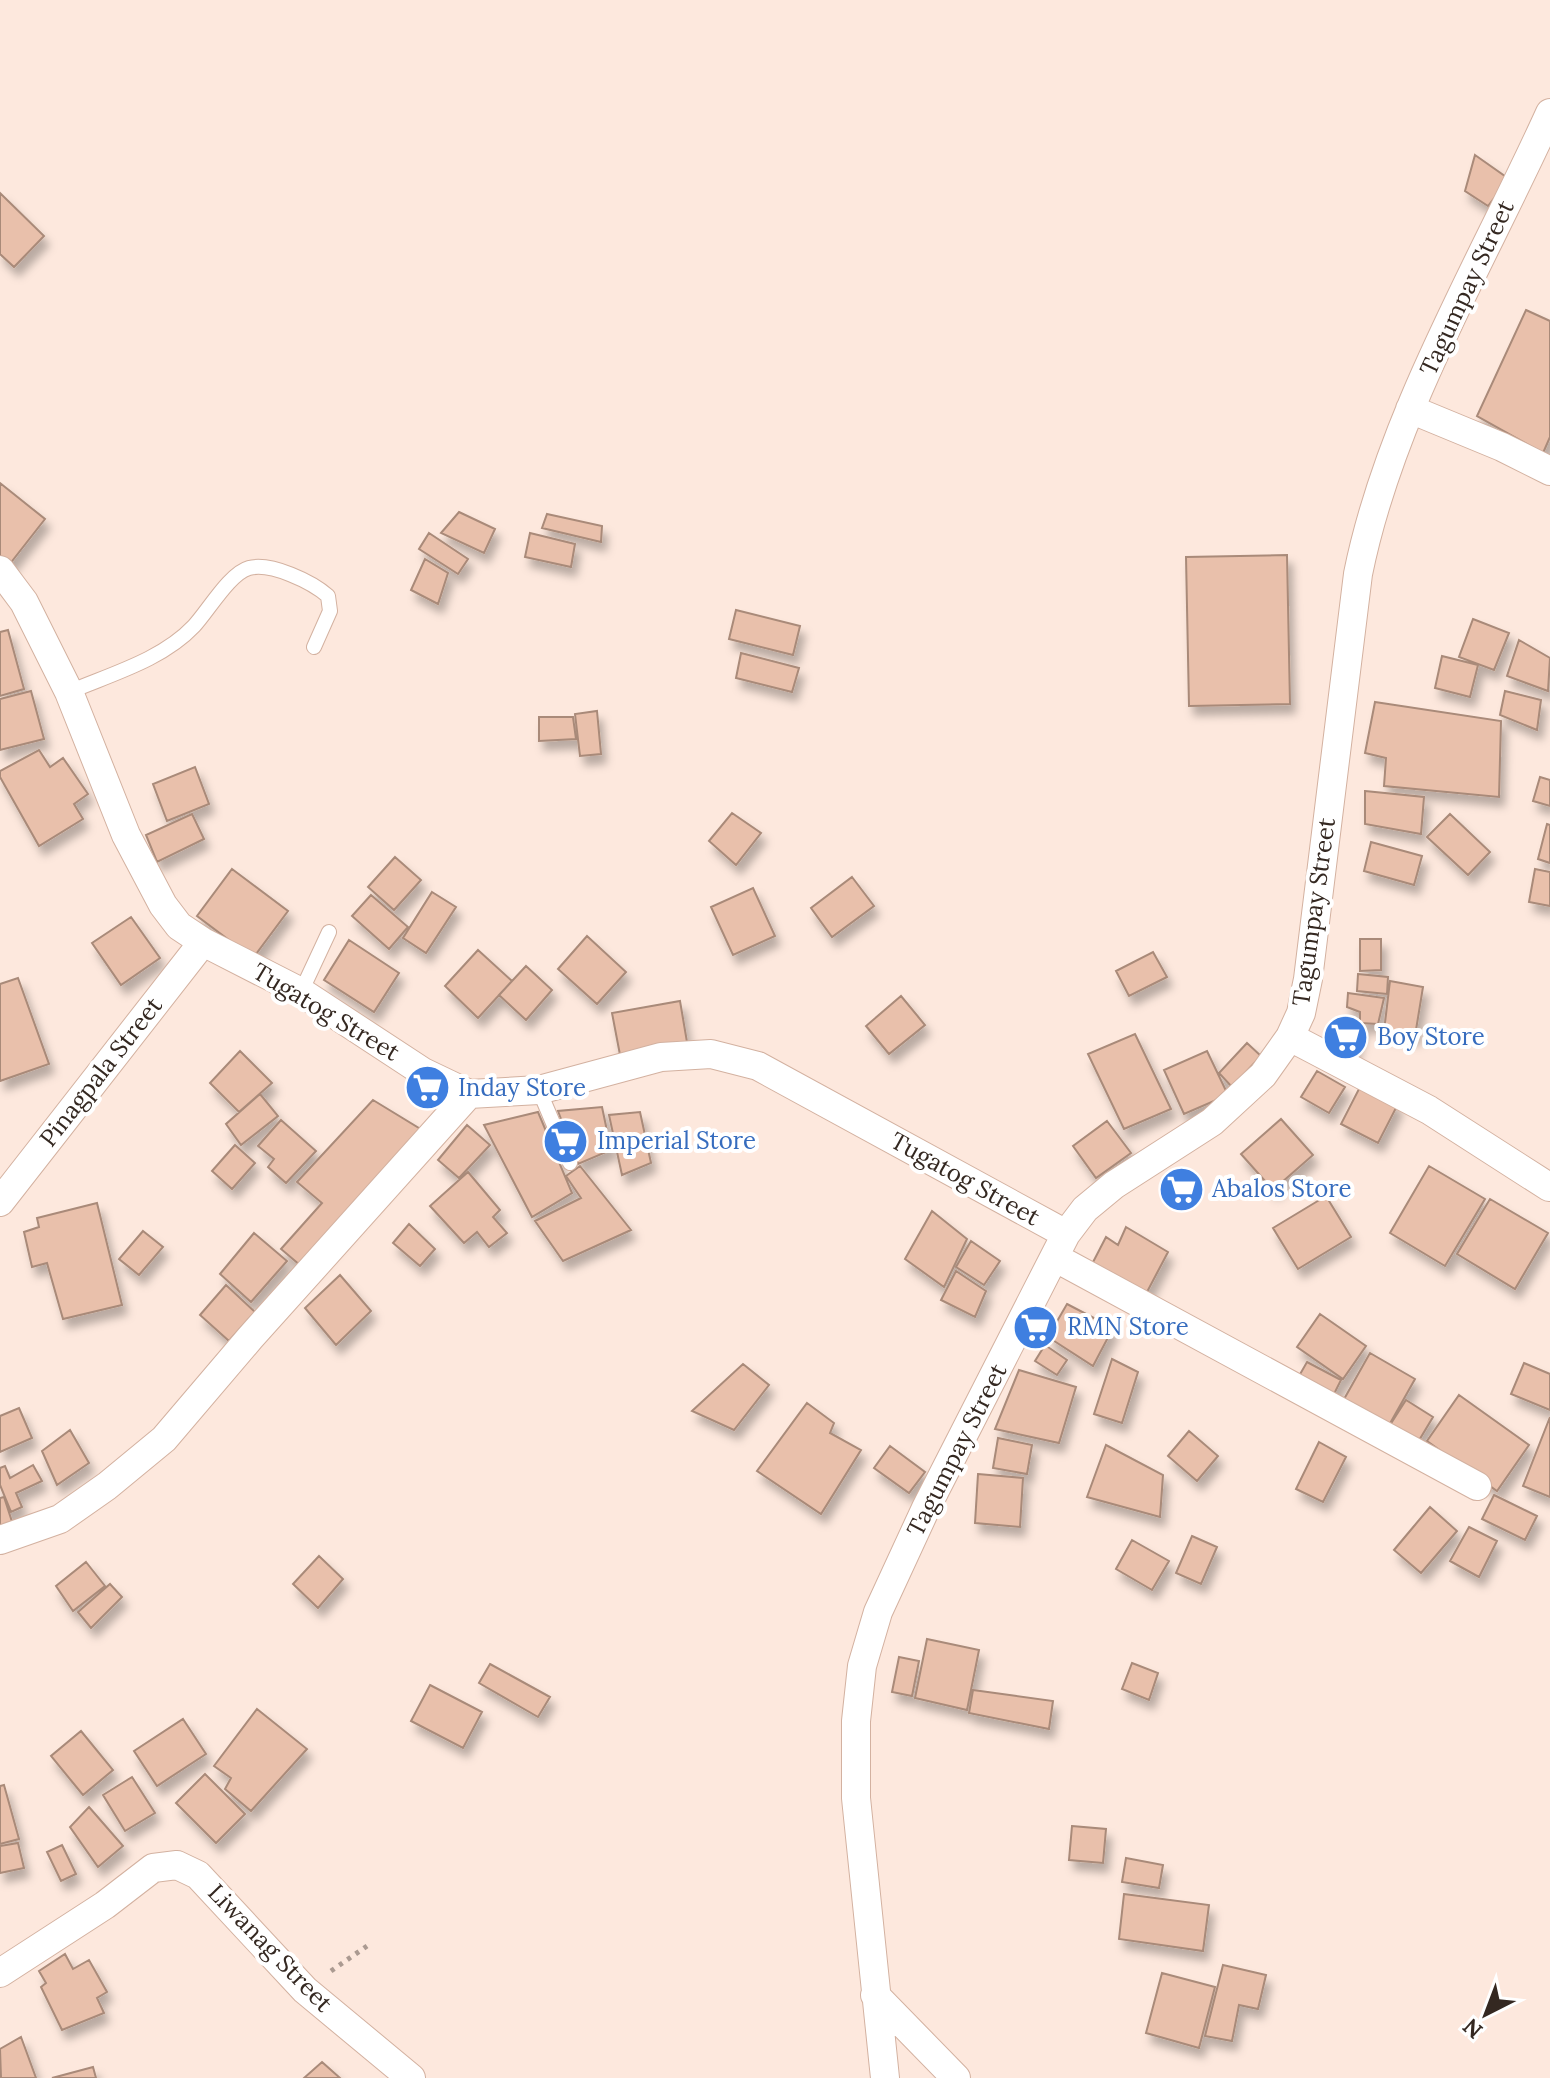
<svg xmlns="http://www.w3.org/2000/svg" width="1550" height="2078" viewBox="0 0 1550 2078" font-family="Lora,serif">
  <defs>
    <filter id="shadow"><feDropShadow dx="5" dy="9" stdDeviation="4" flood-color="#0004"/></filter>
  </defs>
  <rect width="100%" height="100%" fill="#fde8dd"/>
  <path fill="#e9c0ab" stroke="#a98a79" stroke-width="2" filter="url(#shadow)" d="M1475 155 1509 179 1488 206 1465 191Z
    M0 193 44 236 14 267 0 254Z
    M1526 310 1550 321V437L1543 453 1477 416Z
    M0 483 45 519 9 565 0 559Z
    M459 512 495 529 484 553 441 533Z
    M547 514 602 526 601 542 542 528Z
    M429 533 468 559 458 574 419 549Z
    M530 533 575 544 571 567 525 557Z
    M1287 555 1290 704 1189 706 1186 557Z
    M425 559 448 573 438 604 411 590Z
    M736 610 800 626 793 655 729 639Z
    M1473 619 1509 633 1494 670 1459 657Z
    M8 630 24 689 0 696V632Z
    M1519 640 1550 658 1548 691 1507 676Z
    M741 653 799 668 792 692 736 678Z
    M1442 656 1478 665 1470 697 1435 688Z
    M31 691 44 739 0 750V699Z
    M1505 691 1541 700 1537 730 1500 715Z
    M1375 702 1501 721 1499 797 1384 786 1386 758 1365 753Z
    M597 711 601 754 580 756 575 714Z
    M539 717H573L576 739 539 741Z
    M39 750 50 767 63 758 88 794 74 804 83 819 39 846 0 777V771Z
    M195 767 209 804 167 821 153 784Z
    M1540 777 1550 780V806L1533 801Z
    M1365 791 1424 797 1421 834 1365 824Z
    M732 813 761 833 736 865 709 841Z
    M192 814 204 839 157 862 146 835Z
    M1450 814 1490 852 1468 875 1427 837Z
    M1547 824 1550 825V863L1538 859Z
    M1371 842 1422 856 1414 885 1364 871Z
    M395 857 421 880 394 910 368 887Z
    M232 869 288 911 253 958 197 916Z
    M1535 869 1550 872V906L1529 902Z
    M852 877 874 906 832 937 811 908Z
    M753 888 775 936 733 955 711 907Z
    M432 892 456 907 426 953 403 938Z
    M371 895 408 927 389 949 352 916Z
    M131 917 160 958 121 985 92 943Z
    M587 936 626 972 597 1004 558 969Z
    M1360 939H1381V970L1360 971Z
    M349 940 399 973 374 1012 324 980Z
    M478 950 512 981 478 1018 445 986Z
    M1153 952 1167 977 1129 996 1116 971Z
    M526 966 552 990 526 1020 499 995Z
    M1358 974 1388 977 1387 994 1357 991Z
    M18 978 49 1064 0 1081V984Z
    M1390 981 1423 987 1415 1036 1384 1031Z
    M1348 993 1384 998 1378 1024 1360 1023V1012L1347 1007Z
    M901 996 925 1025 889 1054 866 1026Z
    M680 1001 688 1048 621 1060 612 1013Z
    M1341 1018 1362 1024 1352 1058 1331 1052Z
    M1135 1034 1171 1109 1124 1129 1088 1054Z
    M1247 1043 1261 1056 1232 1087 1219 1073Z
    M240 1051 272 1083 239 1112 210 1083Z
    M1207 1051 1228 1095 1184 1114 1164 1070Z
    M1317 1071 1345 1087 1329 1113 1301 1097Z
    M1361 1085 1398 1104 1378 1143 1341 1124Z
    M260 1094 278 1116 241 1145 226 1124Z
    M373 1100 427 1133 307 1271 281 1249 322 1203 297 1182Z
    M602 1107 611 1150 578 1164 558 1111Z
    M538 1112 572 1193 532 1217 484 1125Z
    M640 1112 651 1163 622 1175 609 1115Z
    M1281 1119 1313 1155 1273 1190 1241 1154Z
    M281 1120 316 1151 286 1183 268 1167 274 1159 258 1146Z
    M1107 1121 1131 1153 1096 1178 1073 1146Z
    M467 1125 490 1145 459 1178 438 1160Z
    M235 1145 255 1163 232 1189 212 1171Z
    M580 1166 631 1230 563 1261 535 1221 581 1198 566 1176Z
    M1429 1166 1485 1199 1445 1266 1390 1233Z
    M468 1172 500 1210 493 1217 507 1233 489 1247 477 1232 464 1243 430 1206Z
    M1326 1196 1351 1237 1298 1269 1273 1228Z
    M1490 1199 1548 1233 1515 1289 1457 1254Z
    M97 1203 122 1305 63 1319 47 1263 32 1267 24 1232 39 1227 37 1218Z
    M932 1211 967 1239 944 1287 905 1259Z
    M409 1224 435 1249 420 1266 393 1243Z
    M1126 1227 1168 1252 1147 1292 1091 1266 1106 1237 1118 1245Z
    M143 1231 163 1247 139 1275 119 1259Z
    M254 1233 287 1261 251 1302 220 1274Z
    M971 1241 1000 1261 984 1285 956 1267Z
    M956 1271 986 1291 975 1317 941 1300Z
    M340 1275 371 1311 336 1345 305 1308Z
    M226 1285 255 1312 229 1341 200 1315Z
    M1067 1304 1113 1328 1093 1366 1048 1337Z
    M1320 1314 1366 1346 1343 1379 1297 1347Z
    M1045 1345 1067 1360 1057 1375 1035 1361Z
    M1370 1353 1415 1379 1388 1427 1343 1401Z
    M1112 1359 1138 1372 1122 1423 1094 1414Z
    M1307 1362 1341 1380 1330 1402 1295 1383Z
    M1524 1363 1550 1374V1410L1511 1394Z
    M743 1364 769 1385 734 1430 692 1411Z
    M1019 1370 1076 1387 1059 1443 995 1429Z
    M1459 1395 1529 1445 1497 1491 1427 1441Z
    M1406 1400 1433 1417 1418 1442 1390 1425Z
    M807 1403 834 1423 830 1433 861 1450 821 1514 757 1471Z
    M19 1408 32 1438 0 1452V1416Z
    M1550 1417V1497L1523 1486Z
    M70 1430 89 1463 57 1485 42 1451Z
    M1189 1431 1218 1456 1197 1481 1168 1456Z
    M998 1438 1032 1445 1027 1474 993 1468Z
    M1319 1442 1346 1457 1323 1502 1296 1489Z
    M1106 1445 1163 1475 1160 1517 1087 1497Z
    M890 1446 925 1472 909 1493 874 1468Z
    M33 1465 42 1481 16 1493 22 1507 11 1512 0 1485V1468L5 1466 10 1478Z
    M978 1474 1023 1478 1020 1527 975 1523Z
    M1494 1495 1537 1516 1525 1540 1482 1519Z
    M4 1497 14 1528 0 1533V1498Z
    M1430 1507 1457 1531 1421 1573 1394 1550Z
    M1469 1527 1497 1541 1479 1577 1450 1561Z
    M1192 1536 1217 1547 1201 1584 1176 1573Z
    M1132 1540 1169 1561 1152 1590 1116 1569Z
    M319 1556 343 1579 318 1608 293 1584Z
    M86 1562 105 1586 73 1611 56 1586Z
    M110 1584 122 1597 91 1628 78 1612Z
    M927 1639 979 1650 967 1710 915 1698Z
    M899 1657 919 1661 912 1696 892 1692Z
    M1132 1663 1158 1673 1149 1700 1122 1689Z
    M490 1664 550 1697 538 1717 479 1683Z
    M430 1685 482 1712 463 1748 411 1721Z
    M973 1690 1053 1701 1049 1729 969 1713Z
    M257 1709 307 1749 251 1811 225 1789 231 1778 214 1766Z
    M183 1719 206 1754 157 1786 134 1751Z
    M81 1731 113 1770 83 1795 51 1756Z
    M205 1774 245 1814 216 1843 176 1803Z
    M132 1777 155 1813 125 1831 103 1795Z
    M4 1785 19 1839 0 1844V1786Z
    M89 1807 123 1846 98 1867 70 1827Z
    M1072 1826 1106 1829 1103 1863 1069 1860Z
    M18 1843 24 1868 0 1873V1846Z
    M62 1845 76 1874 61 1881 47 1852Z
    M1126 1858 1163 1865 1159 1888 1122 1882Z
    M1124 1894 1209 1905 1203 1951 1119 1939Z
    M65 1954 73 1969 89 1960 107 1992 97 1998 104 2013 62 2030 41 1987 46 1983 39 1971Z
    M1223 1965 1266 1975 1258 2009 1239 2005 1232 2041 1205 2036Z
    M1162 1973 1215 1987 1199 2048 1146 2033Z
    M21 2037 36 2078H1L0 2049Z
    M322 2062 340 2078H304Z
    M93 2067 96 2078H52Z"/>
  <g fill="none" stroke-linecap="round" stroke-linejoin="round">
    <defs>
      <path id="service" d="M69 692C111 674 162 660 194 626 208 611 230 573 249 568 271 562 312 582 328 596L330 611 314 647
        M301 992 329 932
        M539 1090 570 1163"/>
      <path id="minor" d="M1410 409 1502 447 1550 471
        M0 570 24 602 69 692 126 835 163 905 179 926 203 942 301 992 423 1072 469 1094 539 1090 661 1057 711 1054 758 1066 1066 1234
        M1290 1037 1429 1110 1549 1187
        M0 1202 203 942
        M1056 1258 1477 1486
        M0 1540 60 1519 107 1486 164 1439 250 1338 469 1094
        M0 1973 105 1905 153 1868 177 1865 198 1875 305 1990 411 2078
        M875 1995 956 2078
        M885 2078 856 1798V1721L862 1666 878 1612 926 1508 1066 1234 1085 1209 1114 1185 1212 1122 1263 1075 1290 1037 1301 1013 1308 979 1358 574C1390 415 1483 261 1550 113"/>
    </defs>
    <use href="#service" stroke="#d3b1a0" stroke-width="16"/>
    <use href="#minor" stroke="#d3b1a0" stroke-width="30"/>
    <path stroke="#ab9a91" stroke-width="5" stroke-dasharray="4 6" stroke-linecap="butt" d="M331 1971 367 1946"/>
    <use href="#service" stroke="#fff" stroke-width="14"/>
    <use href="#minor" stroke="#fff" stroke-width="28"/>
  </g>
  <defs>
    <symbol id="supermarket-disc" viewBox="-11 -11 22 22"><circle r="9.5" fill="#3f7fe0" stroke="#fff"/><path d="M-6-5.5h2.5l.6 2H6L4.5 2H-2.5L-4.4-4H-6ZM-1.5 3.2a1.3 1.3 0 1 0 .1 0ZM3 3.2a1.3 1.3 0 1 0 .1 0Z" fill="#fff"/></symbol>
  </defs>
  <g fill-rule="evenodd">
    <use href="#supermarket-disc" x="1320" y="1012" width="51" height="51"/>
    <use href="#supermarket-disc" x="402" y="1062" width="51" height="51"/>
    <use href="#supermarket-disc" x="540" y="1116" width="51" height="51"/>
    <use href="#supermarket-disc" x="1156" y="1164" width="51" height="51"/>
    <use href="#supermarket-disc" x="1010" y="1302" width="51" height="51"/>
  </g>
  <g text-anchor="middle" stroke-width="8" stroke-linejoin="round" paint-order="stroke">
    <g font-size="24" fill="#342821" stroke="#fff">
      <text transform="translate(1467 288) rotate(-65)" y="8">Tagumpay Street</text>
      <text transform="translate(1314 912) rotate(-82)" y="8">Tagumpay Street</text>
      <text transform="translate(326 1012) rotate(31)" y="8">Tugatog Street</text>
      <text transform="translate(101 1072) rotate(-52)" y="8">Pinagpala Street</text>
      <text transform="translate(965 1179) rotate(29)" y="8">Tugatog Street</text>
      <text transform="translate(957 1450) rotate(-63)" y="8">Tagumpay Street</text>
      <text transform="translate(270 1948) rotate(46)" y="8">Liwanag Street</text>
    </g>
    <g font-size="24" fill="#366cbe" stroke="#fff" text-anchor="start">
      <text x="1377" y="1045">Boy Store</text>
      <text x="458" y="1096">Inday Store</text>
      <text x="597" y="1149">Imperial Store</text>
      <text x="1212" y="1197">Abalos Store</text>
      <text x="1067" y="1335">RMN Store</text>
    </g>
  </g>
  <g transform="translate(1486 2014) rotate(222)" stroke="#ffffff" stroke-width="6" paint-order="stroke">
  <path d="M0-6L14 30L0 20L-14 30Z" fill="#342821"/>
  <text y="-12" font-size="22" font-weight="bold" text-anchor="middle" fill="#342821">N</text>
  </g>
</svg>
